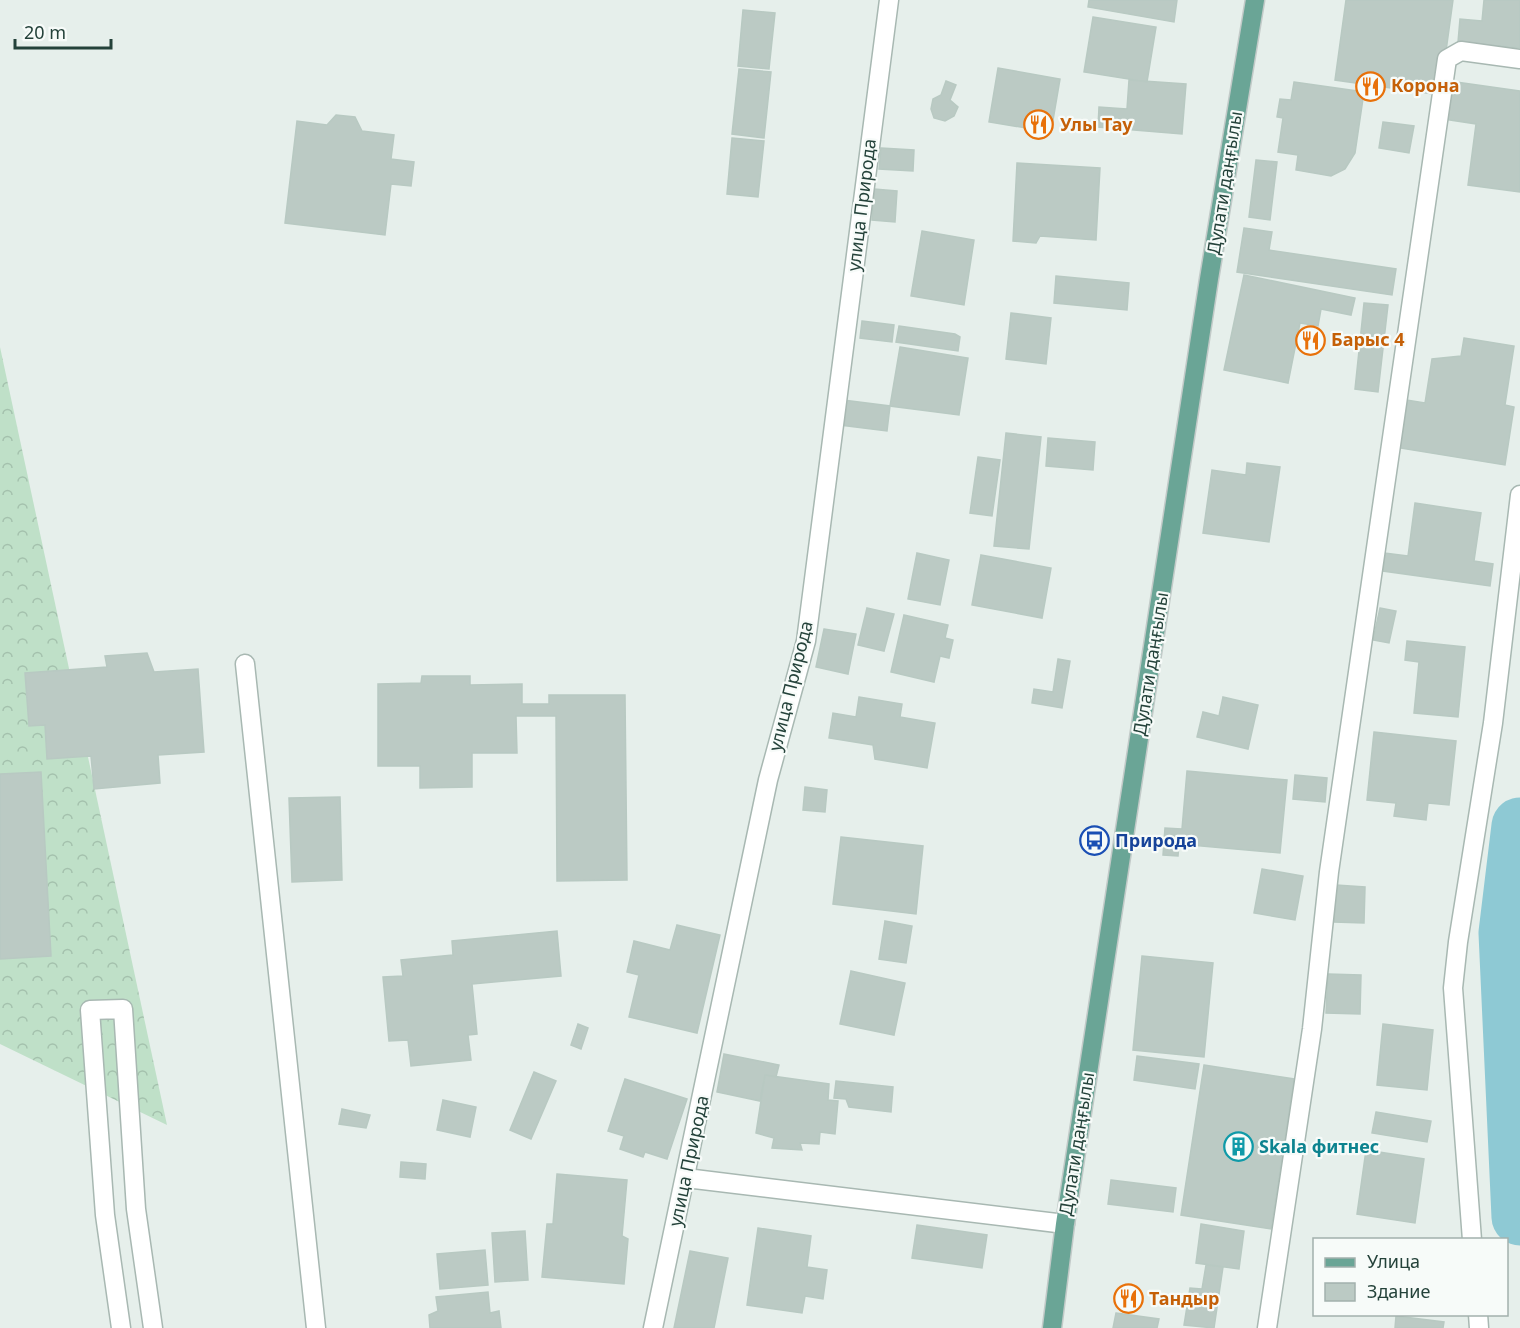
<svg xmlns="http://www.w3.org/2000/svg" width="1520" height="1328" viewBox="0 0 1520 1328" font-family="'Noto Sans',sans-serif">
  <defs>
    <pattern id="forest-crowns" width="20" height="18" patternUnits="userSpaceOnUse" patternTransform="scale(1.5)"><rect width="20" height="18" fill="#bfe0c8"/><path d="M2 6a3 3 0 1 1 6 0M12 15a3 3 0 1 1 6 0" fill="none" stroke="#a4c1ad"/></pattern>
  </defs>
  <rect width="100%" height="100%" fill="#e6efeb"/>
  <path fill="url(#forest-crowns)" d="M0 347 167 1125 0 1044Z"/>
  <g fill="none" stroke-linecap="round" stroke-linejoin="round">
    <path stroke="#8ec9d4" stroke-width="57" d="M1520 826 1507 933 1520 1217"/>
  </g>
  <path fill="#bbcac4" stroke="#b8c9c2" stroke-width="1.5" d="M1089 0H1177L1174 22 1088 7Z
    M1346 0H1453L1440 95 1335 80Z
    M1484 0H1520V48L1458 42 1460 19 1482 21Z
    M743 10 775 13 769 69 738 66Z
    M1093 17 1156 27 1147 82 1084 72Z
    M998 68 1060 79 1051 132 989 122Z
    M739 69 771 72 764 138 732 134Z
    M1129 80 1186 84 1182 134 1098 127 1099 107 1127 109Z
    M946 81 956 85 950 100 958 107 954 116 945 121 934 118 931 109 933 99 941 95Z
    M1449 81 1520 91V192L1468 185 1476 124 1444 119Z
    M1294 82 1364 92 1355 153 1345 169 1331 176 1296 170 1298 155 1278 152 1283 118 1277 117 1280 99 1291 100Z
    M336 115 355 117 362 131 394 135 391 159 414 162 411 186 391 184 385 235 285 223 297 121 327 125Z
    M1383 122 1414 126 1409 153 1379 148Z
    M732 138 764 141 758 197 727 194Z
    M881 148 914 150 913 171 879 169Z
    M1256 160 1277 162 1270 220 1249 217Z
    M1017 163 1100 168 1096 240 1040 236 1036 243 1013 241Z
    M874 189 897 191 895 222 872 220Z
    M1244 228 1272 232 1269 250 1396 269 1392 295 1237 272Z
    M922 231 974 240 964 305 911 296Z
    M1244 275 1355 298 1351 315 1321 309 1318 326 1300 323 1288 383 1224 370Z
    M1056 276 1129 283 1127 310 1054 303Z
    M1364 303 1388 305 1378 392 1355 389Z
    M1011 313 1051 318 1046 364 1006 359Z
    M862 321 894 325 892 342 860 338Z
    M899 326 955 334 960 337 958 351 896 342Z
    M1464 338 1514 346 1505 405 1514 407 1505 465 1400 448 1407 400 1425 403 1432 359 1461 356Z
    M900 347 968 358 959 415 890 406Z
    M843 400 890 406 887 431 840 425Z
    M1006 433 1041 437 1029 549 994 546Z
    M1048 438 1095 442 1093 470 1046 466Z
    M978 457 1000 460 992 516 970 513Z
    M1247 463 1280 467 1269 542 1203 533 1212 470 1246 475Z
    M1415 503 1481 513 1474 561 1493 564 1490 586 1383 571 1385 553 1408 556Z
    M917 553 949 560 940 605 908 599Z
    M981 555 1051 568 1042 618 972 605Z
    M867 608 894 614 884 651 858 645Z
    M1380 608 1396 611 1389 643 1373 640Z
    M904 615 948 625 945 638 953 640 949 658 940 656 934 682 891 672Z
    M824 629 856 634 848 674 816 667Z
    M1407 641 1465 647 1458 717 1414 713 1419 662 1405 660Z
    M147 653 154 672 198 669 204 752 158 755 160 783 94 789 91 756 47 759 45 725 29 726 25 673 107 667 105 656Z
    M1058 659 1070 661 1062 708 1032 703 1034 689 1053 692Z
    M422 676H470V685L522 684V704H549V695H625L627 880 557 881 556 716H516L517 753H472V787L420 788V766H378V684L421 683Z
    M859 697 902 704 900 717 935 723 927 768 875 759 873 745 829 738 833 713 856 717Z
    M1223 697 1258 705 1248 749 1197 737 1203 712 1219 716Z
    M1374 732 1456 741 1449 805 1428 803 1426 820 1394 816 1396 803 1367 800Z
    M1187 771 1287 780 1280 853 1179 844 1178 856 1163 855 1165 828 1182 829Z
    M41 772 51 956 0 959V774Z
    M1295 775 1327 778 1325 802 1293 799Z
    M805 787 827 790 825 812 803 810Z
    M340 797 342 880 292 882 289 798Z
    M841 837 923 846 916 914 833 904Z
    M1262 869 1303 876 1295 920 1254 913Z
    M1336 885 1365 887 1364 923 1334 922Z
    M885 921 912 926 906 963 879 959Z
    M677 925 720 935 697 1033 629 1017 639 975 627 972 634 941 670 950Z
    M557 931 561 976 472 984 477 1034 468 1035 471 1060 411 1066 408 1040 389 1041 383 977 403 976 401 960 453 955 452 941Z
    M1142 956 1213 963 1204 1057 1133 1050Z
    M851 971 905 983 894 1035 840 1024Z
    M1328 974 1361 975 1360 1014 1326 1013Z
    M578 1024 588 1028 581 1049 571 1045Z
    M1383 1024 1433 1030 1427 1090 1377 1085Z
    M724 1054 779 1065 776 1077 765 1075 760 1101 717 1092Z
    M1137 1056 1199 1064 1195 1089 1134 1080Z
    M1204 1065 1294 1079 1271 1229 1181 1215Z
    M534 1072 556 1081 531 1139 510 1130Z
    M765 1075 829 1084 828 1100 838 1101 835 1134 820 1132 819 1144 800 1143 802 1150 772 1148 774 1138 756 1133Z
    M625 1079 687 1099 667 1159 645 1152 643 1157 620 1149 624 1136 608 1131Z
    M836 1081 893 1087 891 1112 849 1107 846 1099 834 1098Z
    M443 1100 476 1107 470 1137 437 1130Z
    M342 1109 370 1115 366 1128 339 1124Z
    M1376 1112 1431 1121 1427 1142 1372 1133Z
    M1366 1150 1424 1159 1415 1223 1357 1214Z
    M401 1162 426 1164 425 1179 400 1177Z
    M557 1174 627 1180 622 1236 628 1239 624 1284 542 1277 547 1224H553Z
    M1111 1180 1176 1188 1173 1212 1108 1204Z
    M1201 1224 1244 1231 1239 1269 1196 1263Z
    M917 1225 987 1235 982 1268 912 1258Z
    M758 1228 811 1236 807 1267 827 1270 823 1299 805 1296 802 1313 747 1305Z
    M525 1231 528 1280 495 1282 492 1233Z
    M485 1250 488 1285 440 1289 437 1254Z
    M690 1251 728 1258 714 1328H674Z
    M1206 1265 1223 1267 1214 1328 1184 1325 1190 1288 1202 1289Z
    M488 1292 490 1313 499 1311 501 1328H430L429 1315 438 1311 436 1297Z
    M1116 1313 1159 1319 1157 1328H1113Z
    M1396 1316 1444 1322 1443 1328H1395Z"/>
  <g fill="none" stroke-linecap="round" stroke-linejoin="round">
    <defs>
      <path id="minor" d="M245 664 316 1328
        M686 1178 1065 1224
        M1472 1240 1453 988 1458 942 1493 723 1520 495
        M1478 1314 1479 1328
        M121 1328 105 1215 90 1010 123 1009 136 1209 153 1328
        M653 1328 768 780 806 641 889 0
        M1267 1328 1312 1029 1329 872 1447 59 1461 51 1520 59"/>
      <path id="major" d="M1052 1328 1065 1224 1209 279 1255 0"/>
    </defs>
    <use href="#minor" stroke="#a8b8b2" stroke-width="21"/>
    <use href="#major" stroke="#c2cac8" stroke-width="21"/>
    <use href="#minor" stroke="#fff" stroke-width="18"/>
    <use href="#major" stroke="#6aa596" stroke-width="18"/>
  </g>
  <defs>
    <symbol id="restaurant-ring" viewBox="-11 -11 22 22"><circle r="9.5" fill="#f7fbf9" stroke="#e8710a" stroke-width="1.5"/><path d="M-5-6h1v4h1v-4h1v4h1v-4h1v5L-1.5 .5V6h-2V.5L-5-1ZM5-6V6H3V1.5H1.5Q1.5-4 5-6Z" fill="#e8710a"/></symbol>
    <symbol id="bus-ring" viewBox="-11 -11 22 22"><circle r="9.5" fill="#f7fbf9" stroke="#1a4fb4" stroke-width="1.5"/><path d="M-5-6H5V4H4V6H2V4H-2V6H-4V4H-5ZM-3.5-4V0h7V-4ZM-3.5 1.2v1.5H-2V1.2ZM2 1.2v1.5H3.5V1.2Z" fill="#1a4fb4"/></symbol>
    <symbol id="building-ring" viewBox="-11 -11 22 22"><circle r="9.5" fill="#f7fbf9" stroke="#0f9aa8" stroke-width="1.5"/><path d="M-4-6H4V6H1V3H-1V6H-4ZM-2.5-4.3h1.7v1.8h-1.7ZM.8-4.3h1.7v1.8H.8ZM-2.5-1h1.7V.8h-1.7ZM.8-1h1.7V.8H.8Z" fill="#0f9aa8"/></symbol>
  </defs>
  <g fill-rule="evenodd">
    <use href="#restaurant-ring" x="1354" y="70" width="33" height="33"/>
    <use href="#restaurant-ring" x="1022" y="108" width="33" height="33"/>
    <use href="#restaurant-ring" x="1294" y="324" width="33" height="33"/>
    <use href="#bus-ring" x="1078" y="824" width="33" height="33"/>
    <use href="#building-ring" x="1222" y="1130" width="33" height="33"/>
    <use href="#restaurant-ring" x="1112" y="1282" width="33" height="33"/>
  </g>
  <g text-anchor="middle" stroke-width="4.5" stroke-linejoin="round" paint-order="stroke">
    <g font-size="18" font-weight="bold" fill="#c56008" stroke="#f7fbf9" text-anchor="start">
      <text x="1391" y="92">Корона</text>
      <text x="1060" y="131">Улы Тау</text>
      <text x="1331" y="346">Барыс 4</text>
      <text x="1149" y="1305">Тандыр</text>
    </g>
    <g font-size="18" fill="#24423a" stroke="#f7fbf9">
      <text transform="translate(1225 183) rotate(-81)" y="6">Дулати даңғылы</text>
      <text transform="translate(862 205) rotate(-83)" y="6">улица Природа</text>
      <text transform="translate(1151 664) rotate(-81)" y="6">Дулати даңғылы</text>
      <text transform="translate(791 686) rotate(-76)" y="6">улица Природа</text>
      <text transform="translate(1077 1144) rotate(-81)" y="6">Дулати даңғылы</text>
      <text transform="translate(689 1161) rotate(-78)" y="6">улица Природа</text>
    </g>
    <g font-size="18" font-weight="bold" fill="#164399" stroke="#f7fbf9" text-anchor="start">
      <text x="1115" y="847">Природа</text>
    </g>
    <g font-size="18" font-weight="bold" fill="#0d838f" stroke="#f7fbf9" text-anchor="start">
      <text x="1259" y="1153">Skala фитнес</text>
    </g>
  </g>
  <rect x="1313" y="1238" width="195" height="78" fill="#f7fbf9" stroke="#a3b1ad" stroke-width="1.5"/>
  <rect x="1325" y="1258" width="30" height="9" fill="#6aa596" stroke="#a3b1ad" stroke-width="1.5"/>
  <text x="1367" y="1268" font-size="18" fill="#24423a">Улица</text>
  <rect x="1325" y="1283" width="30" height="18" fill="#bbcac4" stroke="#a3b1ad" stroke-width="1.5"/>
  <text x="1367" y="1298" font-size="18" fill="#24423a">Здание</text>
  <path d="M15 39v9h96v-9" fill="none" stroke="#24423a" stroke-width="3"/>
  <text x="24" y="39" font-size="18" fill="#24423a" stroke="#f7fbf9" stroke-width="4.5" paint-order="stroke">20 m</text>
</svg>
